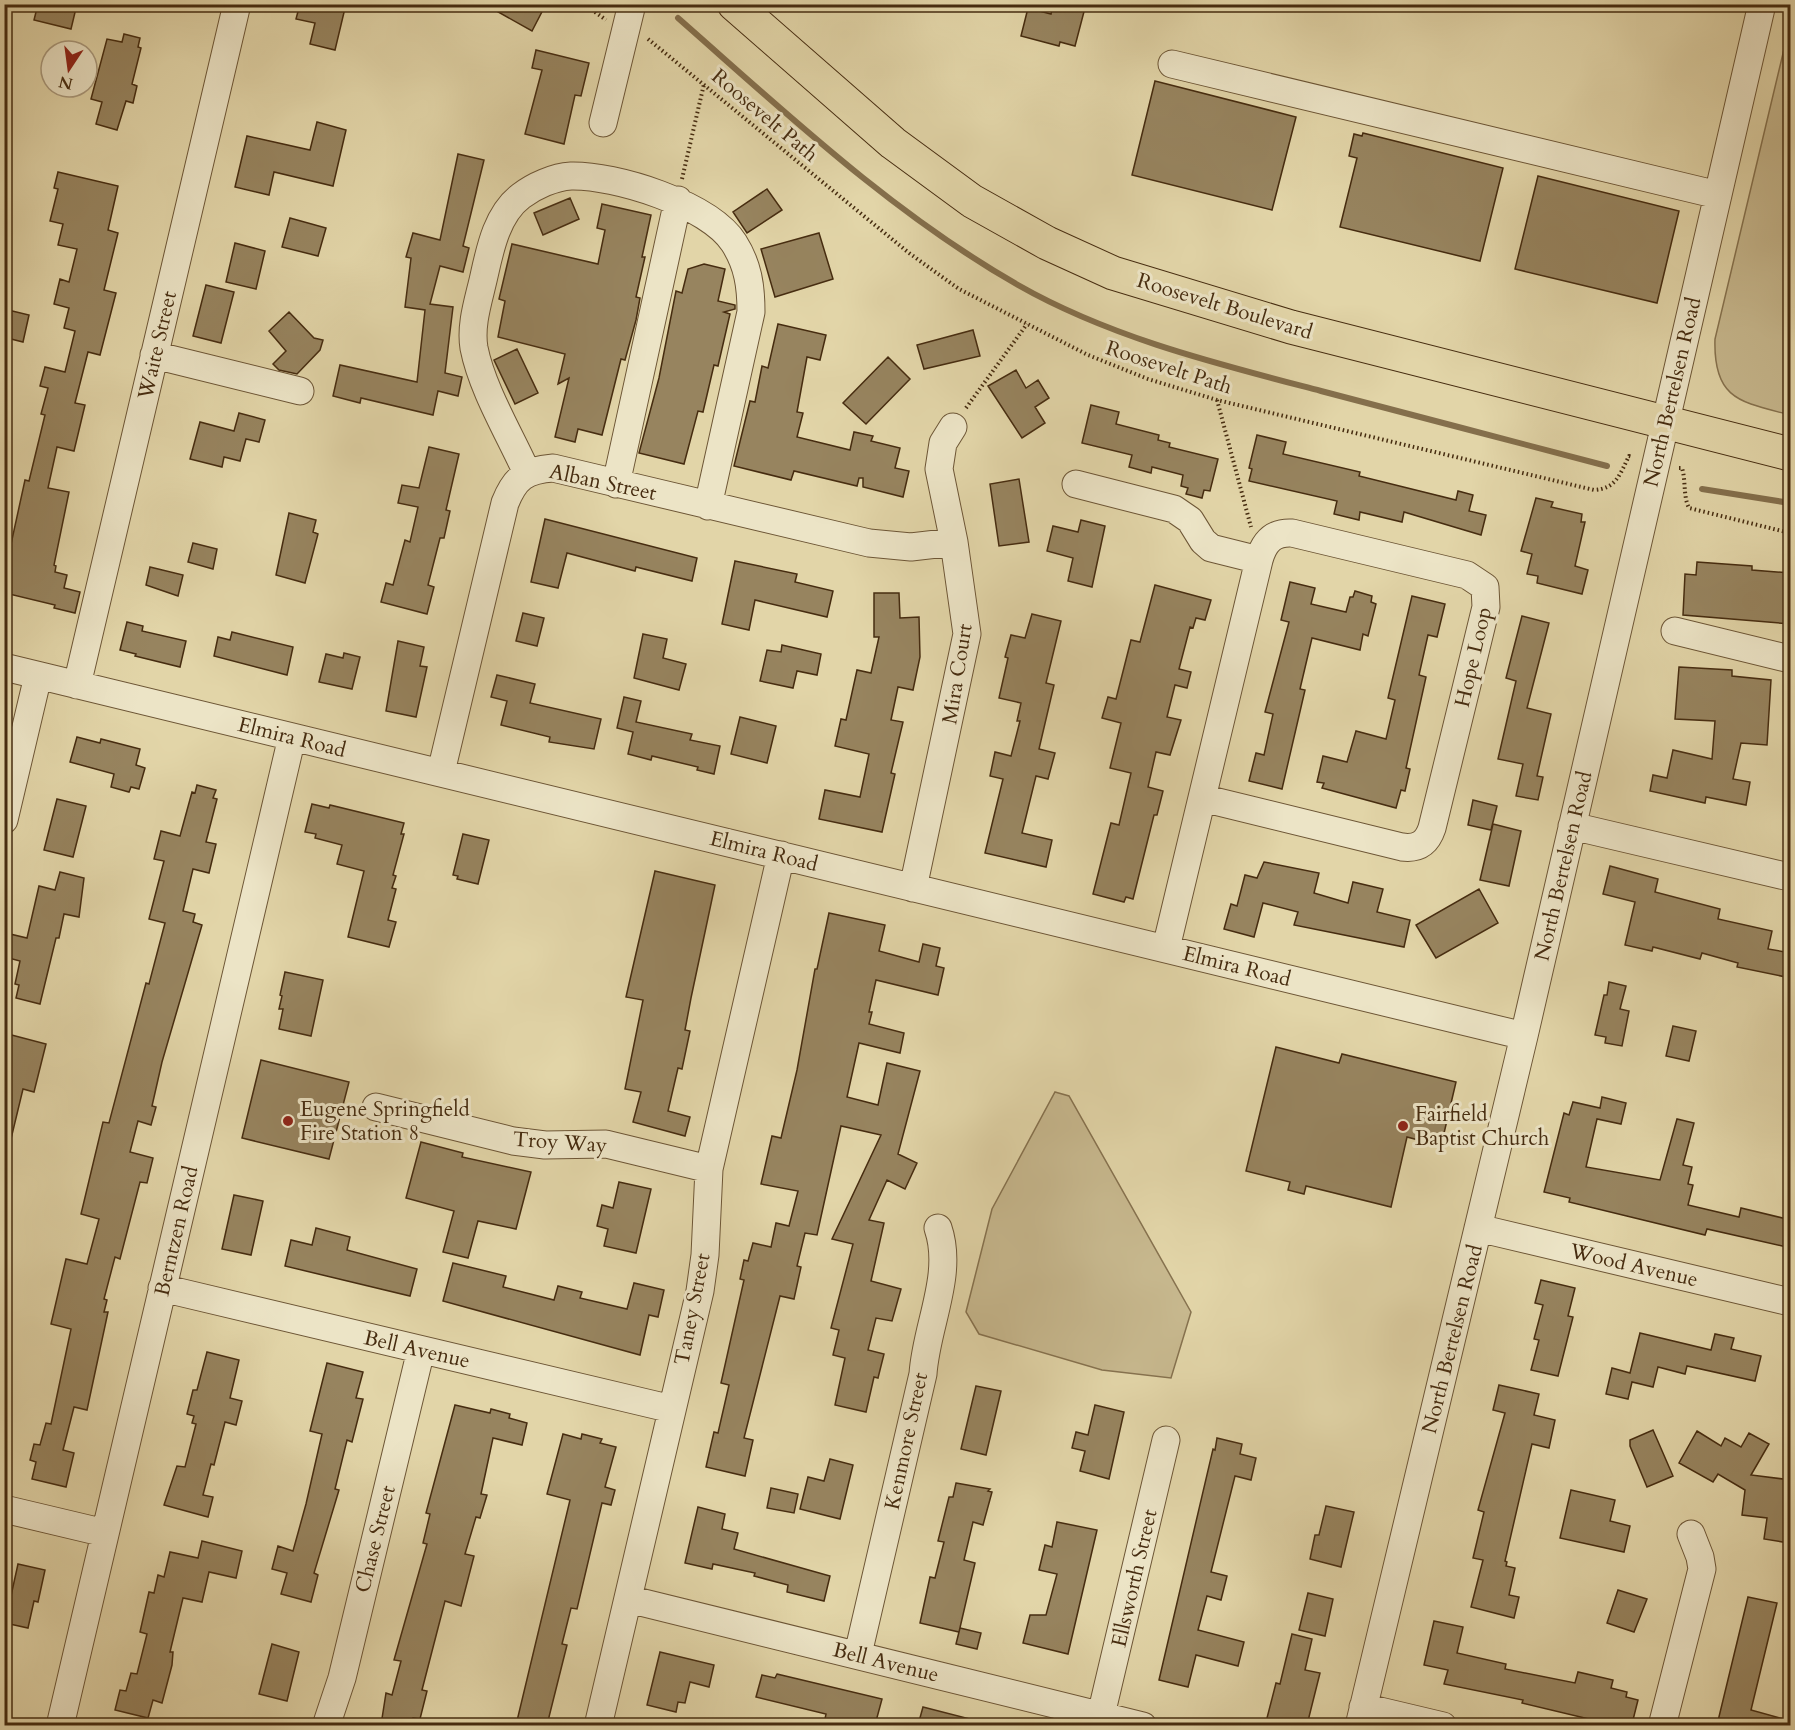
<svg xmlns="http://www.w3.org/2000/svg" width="1795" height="1730" viewBox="0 0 1795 1730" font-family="Cardo,serif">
  <rect width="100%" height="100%" fill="#e2d5a8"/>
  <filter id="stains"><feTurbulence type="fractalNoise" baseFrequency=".00333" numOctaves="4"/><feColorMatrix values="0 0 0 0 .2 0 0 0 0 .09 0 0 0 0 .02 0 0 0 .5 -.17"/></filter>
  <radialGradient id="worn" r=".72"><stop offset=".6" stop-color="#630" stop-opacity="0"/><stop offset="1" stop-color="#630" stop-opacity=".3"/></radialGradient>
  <path fill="#c7b88e" stroke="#86724f" stroke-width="1.5" d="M1790 24V415C1741 402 1713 400 1715 339Z
    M1055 1092 1069 1096 1191 1312 1171 1378 1102 1370 979 1334 966 1312 992 1209Z"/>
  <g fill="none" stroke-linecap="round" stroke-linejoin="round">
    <path stroke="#846f4c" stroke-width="6" d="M678 18C786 113 892 213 1018 285 1111 338 1218 364 1321 391 1416 416 1512 441 1607 466
      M1702 489 1790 503"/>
  </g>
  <path fill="#97845f" stroke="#462c10" stroke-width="1.5" d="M38 4H77L71 29 34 20Z
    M300 4H346L335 50 310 44 315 23 296 19Z
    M484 4H546L532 31Z
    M1053 4H1086L1075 46 1060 42 1059 46 1021 36 1028 8 1051 14Z
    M124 34 140 38 138 47 141 48 132 84 137 86 133 103 126 101 117 130 96 124 102 102 91 99 107 39 122 42Z
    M536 50 589 63 581 96 575 95 564 144 525 134 542 70 532 68Z
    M1155 81 1296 117 1272 210 1132 175Z
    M317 122 346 130 333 186 274 172 269 195 235 187 247 136 310 150Z
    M1363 133 1503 168 1480 261 1340 227 1357 158 1349 156 1354 134 1362 136Z
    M458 154 484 160 463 246 469 248 463 272 440 266 430 304 453 307 445 373 462 377 458 396 438 391 433 415 361 398 360 403 333 396 340 365 417 382 425 310 405 307 411 258 406 257 413 233 440 240Z
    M58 172 118 186 108 230 118 233 104 290 116 293 100 355 88 352 75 403 85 405 74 451 57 447 48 488 69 492 54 565 56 566 55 572 67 575 64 588 80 592 75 613 54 608 55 605 5 593 11 569 6 567 25 480 29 481 45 415 41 414 48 388 40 386 45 367 65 372 75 331 64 328 69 308 54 304 60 279 69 282 77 249 58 245 63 224 50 221 58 189 54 188Z
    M1538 176 1679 211 1657 303 1515 269Z
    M767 189 782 210 747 233 733 212Z
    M570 198 579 219 543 235 534 213Z
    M602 204 651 215 642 257H645L636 297 640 298 636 320 625 360 621 359 602 435 578 429 575 442 555 437 569 378 558 384 565 354 498 337 505 301 499 299 512 244 598 264 605 230 597 228Z
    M290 218 326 228 318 256 282 247Z
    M819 233 833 279 775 297 761 249Z
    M235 243 265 251 256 289 226 282Z
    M704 264 725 269 718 301 735 305V309L724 312 730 314 718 366 714 365 703 412 698 411 684 464 639 453 659 378 676 291 682 293 688 269Z
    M206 285 234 292 221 343 193 336Z
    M4 309 29 315 23 342 7 338 9 333 4 332Z
    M289 312 314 338 323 340 320 350 297 374 279 370 273 364 286 351 269 331Z
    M778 324 826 335 820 360 807 357 797 412 803 413 797 437 850 450 854 432 873 436 871 441 900 448 895 468 909 471 903 497 863 487V478H859L857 486 794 471 791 480 734 466 750 401 755 402 762 366 768 368Z
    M973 330 980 356 924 369 917 345Z
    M517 349 538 393 515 404 494 360Z
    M888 357 910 379 866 424 843 403Z
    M1016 370 1026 388 1038 380 1049 398 1035 407 1045 423 1022 438 988 386Z
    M1091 405 1119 412 1116 424 1159 435 1158 440 1170 443 1169 447 1218 459 1210 491 1204 490 1202 498 1186 494 1188 488 1181 486 1183 475 1152 467 1151 473 1129 467 1132 455 1082 443Z
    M239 413 265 420 259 442 246 439 240 461 224 457 222 467 190 459 200 422 234 431Z
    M1257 435 1286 442 1283 454 1360 472 1359 476 1456 500 1458 491 1473 495 1469 511 1486 515 1481 535 1404 512 1402 522 1360 512 1359 520 1334 514 1337 501 1249 481 1252 469 1249 468Z
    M429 447 459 454 446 510 450 511 444 538H440L428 585 434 587 427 614 381 602 386 583 393 585 405 540 410 542 418 507 398 503 402 485 419 488Z
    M1019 479 1029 542 999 546 990 484Z
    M1536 498 1553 502 1551 507 1582 514 1581 522H1585L1575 566 1588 570 1582 594 1537 583 1538 576 1527 574 1532 554 1521 551Z
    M289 513 316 520 313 532 318 534 305 583 276 575Z
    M545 519 697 558 692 581 636 567 635 571 567 553 558 588 531 582Z
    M1081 520 1105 526 1092 587 1068 581 1073 558 1047 551 1053 526 1078 532Z
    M193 543 217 549 213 569 188 562Z
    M735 561 797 574 795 582 833 591 827 617 755 600 749 630 722 624Z
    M1697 562 1752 566V570L1791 573V624L1683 615 1685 574 1696 575Z
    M150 567 183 575 178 596 146 585Z
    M1290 582 1315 588 1311 604 1346 612 1350 597H1353L1355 591 1372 596 1371 602 1376 604 1368 636 1363 634 1360 650 1312 638 1300 689 1305 690 1282 789 1249 781 1256 753 1264 755 1273 714 1265 712 1289 622 1281 620Z
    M1155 585 1211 600 1205 620 1196 618 1193 628 1190 627 1179 669 1191 672 1187 688 1175 685 1167 717 1181 720 1170 755 1156 752 1148 787 1163 791 1157 815H1154L1133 899 1126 897 1124 902 1093 894 1111 823 1119 825 1131 773 1110 768 1121 723 1102 718 1108 697 1116 699 1131 640 1140 642Z
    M874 593H899L900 618 919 617 920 657 913 690 898 687 891 720 903 722 891 773 895 774 882 832 819 819 825 790 860 797 869 754 835 746 841 719 846 720 857 670 871 673 879 637H874Z
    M1412 596 1445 604 1437 637 1428 635 1419 675 1426 677 1406 768 1410 769 1405 791 1401 790 1396 808 1322 788 1324 783 1317 782 1323 756 1347 762 1356 731 1386 739 1395 700 1388 698Z
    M523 613 544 618 537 646 516 641Z
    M1032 614 1061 621 1046 683 1054 685 1039 749 1055 753 1048 779 1036 776 1022 833 1052 840 1046 867 985 853 1003 779 990 776 995 752 1011 756 1020 721H1017L1021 703 999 698 1008 658 1005 657 1011 635 1025 638Z
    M1522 616 1549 623 1527 708 1551 714 1537 776 1543 777 1538 800 1516 796 1523 764 1498 759 1516 681 1506 678Z
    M127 622 143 626 142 631 186 641 180 667 135 656 136 654 120 650Z
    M232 632 293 647 287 675 214 656 218 637 230 640Z
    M643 634 667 639 663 658 686 664 679 690 634 678Z
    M398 641 424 647 420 666 427 667 416 717 386 711Z
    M782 645 821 654 817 675 797 671 793 688 760 681 767 650 781 652Z
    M344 653 360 657 352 689 319 682 326 654 343 658Z
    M1679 667 1732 670V676L1771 680 1767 745 1741 743 1733 779 1750 782 1746 805 1706 797 1705 803 1650 791 1653 775 1667 778 1673 750 1712 759 1715 721 1675 719Z
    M497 675 535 684 530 703 601 719 594 749 549 742 550 737 501 725 507 701 491 697Z
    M624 697 641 701 636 722 692 734 690 740 720 746 714 774 697 770 698 767 652 756 651 760 628 754 633 732 617 728Z
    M740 717 776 726 767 763 731 754Z
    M77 737 100 743 101 739 140 749 136 765 145 768 139 789 131 787 129 792 111 787 114 774 70 762Z
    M197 785 216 790 213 798 217 799 206 842 216 844 209 873 193 869 183 911 195 914 193 922 202 925 162 1062 152 1106 156 1107 151 1125 138 1121 130 1152 153 1158 147 1183 140 1182 120 1259 115 1257 104 1299 107 1300 104 1312H108L87 1410 74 1407 63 1450 74 1453 66 1487 32 1479 36 1462 30 1460 34 1444 40 1445 46 1423 51 1424 71 1329 51 1324 66 1259 87 1264 99 1219 81 1214 103 1122 109 1123 146 983 149 984 165 923 149 919 164 861 154 859 161 831 180 836 192 792 195 793Z
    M57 799 86 806 73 857 44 850Z
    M1473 800 1497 806 1491 830 1468 825Z
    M312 804 329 808 330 805 404 823 401 834H404L393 875 396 876 392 888 396 889 388 920 396 922 389 947 348 937 364 871 337 864 342 845 315 838 316 834 305 832Z
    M1493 824 1521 831 1509 886 1480 880Z
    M463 834 489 840 478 884 457 879 458 876 453 875Z
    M1264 862 1319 873 1314 893 1348 903 1353 882 1383 889 1377 912 1410 920 1404 947 1294 925 1298 912 1263 903 1254 937 1224 929 1231 904 1237 906 1245 875 1257 878Z
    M1610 866 1658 879 1655 892 1720 909 1718 919 1772 931 1768 949 1791 953 1786 977 1737 967 1738 963 1702 953 1700 959 1653 947 1652 951 1625 945 1635 902 1603 894Z
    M655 871 715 885 691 998 685 1030 690 1031 682 1069 678 1068 668 1111 690 1117 685 1136 633 1122 641 1092 625 1089 643 1000 626 997Z
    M60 872 84 878 79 917 64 914 59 938H56L40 1004 16 998 19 985 15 984 20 961 5 957 10 934 27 938 39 886 55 890Z
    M1479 889 1498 923 1436 958 1416 925Z
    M829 913 885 925 879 951 919 962 923 944 940 948 936 966 944 968 938 995 876 980 869 1012H872L869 1024 904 1033 900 1053 859 1043 847 1097 878 1105 887 1063 920 1071 898 1154 917 1163 905 1189 887 1180 869 1220 884 1223 871 1281 901 1289 892 1321 876 1318 868 1350 884 1354 878 1378 874 1377 866 1412 835 1405 845 1358 833 1355 839 1330 831 1328 853 1244 832 1239 881 1135 841 1126 817 1235 805 1233 797 1266 801 1267 794 1299 780 1296 744 1438 753 1440 745 1476 706 1467 714 1432 718 1433 729 1385 721 1383 744 1280 740 1279 744 1260 748 1261 753 1243 771 1247 776 1223 789 1226 798 1191 761 1184 772 1136 781 1138 797 1070 815 969H817Z
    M285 972 323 980 311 1036 279 1029 283 1009H279L282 996 280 995Z
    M1609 982 1626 986 1620 1009 1629 1011 1622 1046 1605 1043 1606 1037 1595 1035 1604 995H1607Z
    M1673 1026 1696 1031 1689 1061 1666 1056Z
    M4 1033 46 1044 34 1092 23 1089 11 1139 4 1138Z
    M1276 1047 1339 1063 1342 1054 1456 1082 1441 1146 1407 1137 1391 1207 1306 1186 1304 1194 1288 1190 1290 1182 1246 1171Z
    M261 1060 349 1082 329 1159 242 1138Z
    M1602 1097 1626 1103 1621 1124 1597 1119 1586 1167 1660 1180 1677 1119 1694 1123 1683 1165 1692 1167 1688 1184 1693 1185 1688 1205 1739 1217 1741 1208 1791 1220V1248L1707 1229 1705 1235 1569 1202 1570 1198 1544 1192 1564 1113 1569 1115 1573 1102 1600 1108Z
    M421 1142 463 1153 462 1157 531 1172 516 1229 478 1221 468 1258 443 1252 454 1211 406 1198Z
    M619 1182 651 1189 636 1253 604 1246 608 1229 597 1226 602 1205 613 1208Z
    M234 1195 263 1201 251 1255 222 1249Z
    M316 1228 350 1237 347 1250 417 1269 410 1296 285 1266 291 1240 312 1245Z
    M453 1263 506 1276 503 1287 554 1300 558 1286 582 1292 580 1298 627 1309 634 1283 664 1290 658 1317 649 1315 640 1355 443 1301Z
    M1541 1280 1575 1288 1568 1316 1573 1317 1558 1376 1531 1370 1539 1340 1534 1339 1543 1305 1535 1303Z
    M1640 1333 1711 1350 1715 1334 1734 1338 1731 1349 1761 1356 1755 1381 1687 1366 1685 1374 1658 1367 1653 1387 1632 1382 1628 1399 1606 1394 1612 1368 1630 1373Z
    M207 1352 239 1360 230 1398 242 1401 236 1425 225 1422 214 1465 211 1464 203 1495 213 1497 208 1517 164 1505 177 1466 185 1467 196 1424 192 1423 194 1416 187 1414 193 1390H197Z
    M327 1363 363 1372 356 1398 363 1399 352 1442 347 1440 335 1489 339 1490 314 1573 318 1575 311 1602 281 1594 287 1573 272 1569 278 1546 293 1551 306 1504 322 1434 310 1431Z
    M1499 1385 1539 1394 1534 1415 1555 1420 1549 1448 1532 1444 1505 1561 1507 1562 1506 1566 1515 1568 1509 1595 1519 1597 1514 1618 1471 1607 1483 1560 1473 1558 1484 1512 1478 1510 1505 1413 1493 1410Z
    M976 1386 1001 1391 986 1455 961 1449Z
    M455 1405 490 1413 491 1409 510 1414 509 1418 527 1423 522 1445 493 1438 481 1494 487 1495 480 1518 476 1517 465 1554 474 1556 461 1606 445 1601 422 1690 427 1691 420 1719 413 1718 411 1725H381L386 1693 392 1695 401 1661 394 1660 427 1544 423 1543 430 1514 426 1513Z
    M1095 1405 1124 1412 1109 1479 1080 1471 1085 1451 1072 1448 1076 1432 1088 1435Z
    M1653 1430 1673 1476 1647 1487 1630 1446V1440Z
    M1697 1431 1721 1446 1725 1438 1741 1447 1749 1433 1769 1444 1751 1475 1791 1480 1789 1543 1764 1539 1767 1518 1742 1515 1745 1490 1718 1474 1713 1482 1679 1463Z
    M563 1434 581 1439 582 1434 602 1439 600 1443 616 1447 605 1487 615 1490 611 1505 602 1503 577 1609 571 1608 562 1644 567 1645 547 1725H516L570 1500 547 1494Z
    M1217 1438 1242 1444 1240 1454 1256 1458 1251 1480 1235 1476 1211 1572 1227 1576 1221 1600 1207 1596 1198 1630 1244 1642 1238 1666 1196 1655 1188 1687 1159 1680 1213 1449 1215 1450Z
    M830 1459 853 1465 840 1519 800 1509 808 1477 824 1481Z
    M956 1483 990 1489 988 1491 992 1492 983 1525 973 1522 964 1560 975 1563 959 1632 920 1623 930 1577 935 1578 944 1542 938 1541 949 1497H953Z
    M771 1488 798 1494 794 1513 767 1508Z
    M1571 1490 1615 1500 1610 1521 1630 1526 1624 1552 1560 1538Z
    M1326 1506 1354 1512 1341 1567 1310 1559 1315 1535H1319Z
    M698 1507 725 1514 722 1529 738 1533 734 1549 830 1576 824 1601 787 1592 788 1585 754 1576 755 1573 713 1564 712 1569 685 1563Z
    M1057 1522 1097 1530 1068 1654 1023 1643 1030 1615H1046L1057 1574 1039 1570 1045 1545 1052 1547Z
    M202 1541 242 1551 236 1578 209 1572 202 1602 183 1598 170 1652H173L172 1665 162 1703 153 1700 148 1718 115 1710 120 1690 126 1691 131 1673 137 1674 147 1634 140 1632 149 1592 154 1593 158 1575 164 1577 170 1552 198 1558Z
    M18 1564 45 1570 38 1602 34 1601 28 1628 5 1623Z
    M1618 1590 1647 1599 1634 1632 1607 1623Z
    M1308 1593 1333 1599 1325 1636 1299 1630Z
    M1748 1597 1777 1603 1751 1710 1787 1720 1786 1725H1717Z
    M1434 1621 1463 1627 1457 1653 1506 1664 1505 1669 1575 1683 1578 1672 1613 1680 1611 1688 1627 1692 1626 1697 1638 1700 1632 1724 1621 1722 1620 1725H1614L1522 1703 1523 1700 1444 1684 1448 1670 1424 1665Z
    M960 1628 981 1633 977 1649 956 1644Z
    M1292 1634 1312 1639 1305 1670 1320 1673 1307 1725H1281L1266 1722 1276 1683 1280 1684Z
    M272 1644 299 1652 287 1701 259 1694Z
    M660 1652 714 1665 709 1687 690 1682 685 1703 678 1702 676 1712 647 1705Z
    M777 1674 882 1699 875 1725H849L825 1719 826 1714 756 1697 762 1675 775 1678Z
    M923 1707 970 1719V1725H918Z"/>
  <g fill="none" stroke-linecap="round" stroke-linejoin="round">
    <defs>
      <path id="minor" d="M1172 64 1718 195
        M603 123 632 4
        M154 355 300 391
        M527 473C510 435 482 389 474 348 470 324 479 299 484 276 490 249 497 214 521 196 534 186 554 177 571 176 615 175 709 204 734 243 748 265 751 286 751 312L708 506
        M616 484 678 200
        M1076 484 1174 509 1190 520 1203 541 1211 548 1259 560
        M1675 631 1790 659
        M4 667 1524 1036
        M77 685 237 4
        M441 772 505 503C515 478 525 470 553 468L869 543 911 547 954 542
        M4 820 38 676
        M1572 826 1785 876
        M913 888 967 634 954 542 939 469 943 443 953 427
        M1166 948 1259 560C1264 542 1273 532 1292 533L1467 575 1485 587 1486 607 1432 828C1427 843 1418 849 1402 847L1202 798
        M376 1107 513 1141 545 1145 606 1144 709 1169
        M1478 1228 1790 1302
        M162 1288 672 1409
        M4 1509 105 1533
        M628 1599 1143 1726
        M858 1654 923 1374C926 1326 954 1275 938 1228
        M1363 1707 1443 1726
        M1101 1715 1166 1440
        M60 1726 292 737
        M326 1726 342 1678 421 1350
        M598 1726 700 1291 705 1255 709 1169 781 855
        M1359 1726 1524 1036 1762 4
        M1662 1726 1702 1569 1700 1557 1691 1534"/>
      <path id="major" d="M734 4 893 143 972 201 1047 243 1113 273 1291 327 1790 454"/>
    </defs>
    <use href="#minor" stroke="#6d5636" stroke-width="29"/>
    <use href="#major" stroke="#462c10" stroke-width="35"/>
    <path stroke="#462c10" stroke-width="4" stroke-dasharray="1.5 3" stroke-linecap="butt" d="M584 4 606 20
      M648 39 909 253 959 289 1088 355 1148 379 1217 400 1594 490C1616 489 1620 474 1629 456L1633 457
      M682 179 704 84
      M1217 400 1251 527
      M966 408 1027 324
      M1679 468H1682C1686 481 1683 496 1689 508L1790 533"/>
    <use href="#minor" stroke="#ece4c6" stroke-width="27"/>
    <use href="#major" stroke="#e2d5a8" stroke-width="33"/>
  </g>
  <g fill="#8f2418" stroke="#ece4c6" stroke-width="2">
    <circle cx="288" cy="1121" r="6"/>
    <circle cx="1403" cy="1126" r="6"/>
  </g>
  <g text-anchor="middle" stroke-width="6" stroke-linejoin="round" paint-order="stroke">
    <g font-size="21" fill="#462c10" stroke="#ece4c6">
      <text transform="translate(765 115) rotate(40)" y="7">Roosevelt Path</text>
      <text transform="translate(1225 306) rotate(17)" y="7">Roosevelt Boulevard</text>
      <text transform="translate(157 345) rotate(-77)" y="7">Waite Street</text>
      <text transform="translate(1169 367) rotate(18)" y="7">Roosevelt Path</text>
      <text transform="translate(1672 392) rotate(-77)" y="7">North Bertelsen Road</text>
      <text transform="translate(603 482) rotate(12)" y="7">Alban Street</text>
      <text transform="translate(1473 657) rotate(-77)" y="7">Hope Loop</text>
      <text transform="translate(957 674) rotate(-81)" y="7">Mira Court</text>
      <text transform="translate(292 737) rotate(14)" y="7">Elmira Road</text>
      <text transform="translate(764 851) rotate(14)" y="7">Elmira Road</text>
      <text transform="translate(1563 866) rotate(-77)" y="7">North Bertelsen Road</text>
      <text transform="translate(1237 966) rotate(14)" y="7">Elmira Road</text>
      <text transform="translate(560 1142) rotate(4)" y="7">Troy Way</text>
      <text transform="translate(176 1231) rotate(-77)" y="7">Berntzen Road</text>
      <text transform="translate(1634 1265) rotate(13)" y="7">Wood Avenue</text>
      <text transform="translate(692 1309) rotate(-79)" y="7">Taney Street</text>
      <text transform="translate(1452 1339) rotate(-76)" y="7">North Bertelsen Road</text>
      <text transform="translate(417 1349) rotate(13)" y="7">Bell Avenue</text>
      <text transform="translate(906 1441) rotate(-78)" y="7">Kenmore Street</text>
      <text transform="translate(375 1539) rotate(-76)" y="7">Chase Street</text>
      <text transform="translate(1134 1578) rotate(-77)" y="7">Ellsworth Street</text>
      <text transform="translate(886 1662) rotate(14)" y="7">Bell Avenue</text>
    </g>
    <g font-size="21" fill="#462c10" stroke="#ece4c6" text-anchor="start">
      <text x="300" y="1116">Eugene Springfield<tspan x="300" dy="24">Fire Station 8</tspan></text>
      <text x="1415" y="1121">Fairfield<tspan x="1415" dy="24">Baptist Church</tspan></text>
    </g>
  </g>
  <rect width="1795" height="1730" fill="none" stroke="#e2d5a8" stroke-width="24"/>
  <rect x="6" y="6" width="1783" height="1718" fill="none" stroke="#462c10" stroke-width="3"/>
  <rect x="12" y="12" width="1771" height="1706" fill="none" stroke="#462c10" stroke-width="1.5"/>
  <g transform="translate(69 69) rotate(193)"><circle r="28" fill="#ece4c6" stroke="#aa9a7d" stroke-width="1.5"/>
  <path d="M0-4.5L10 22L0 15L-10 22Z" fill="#8f2418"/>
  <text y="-9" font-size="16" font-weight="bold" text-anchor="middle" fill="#462c10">N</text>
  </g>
  <rect width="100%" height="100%" filter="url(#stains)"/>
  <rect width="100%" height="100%" fill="url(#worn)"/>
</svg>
